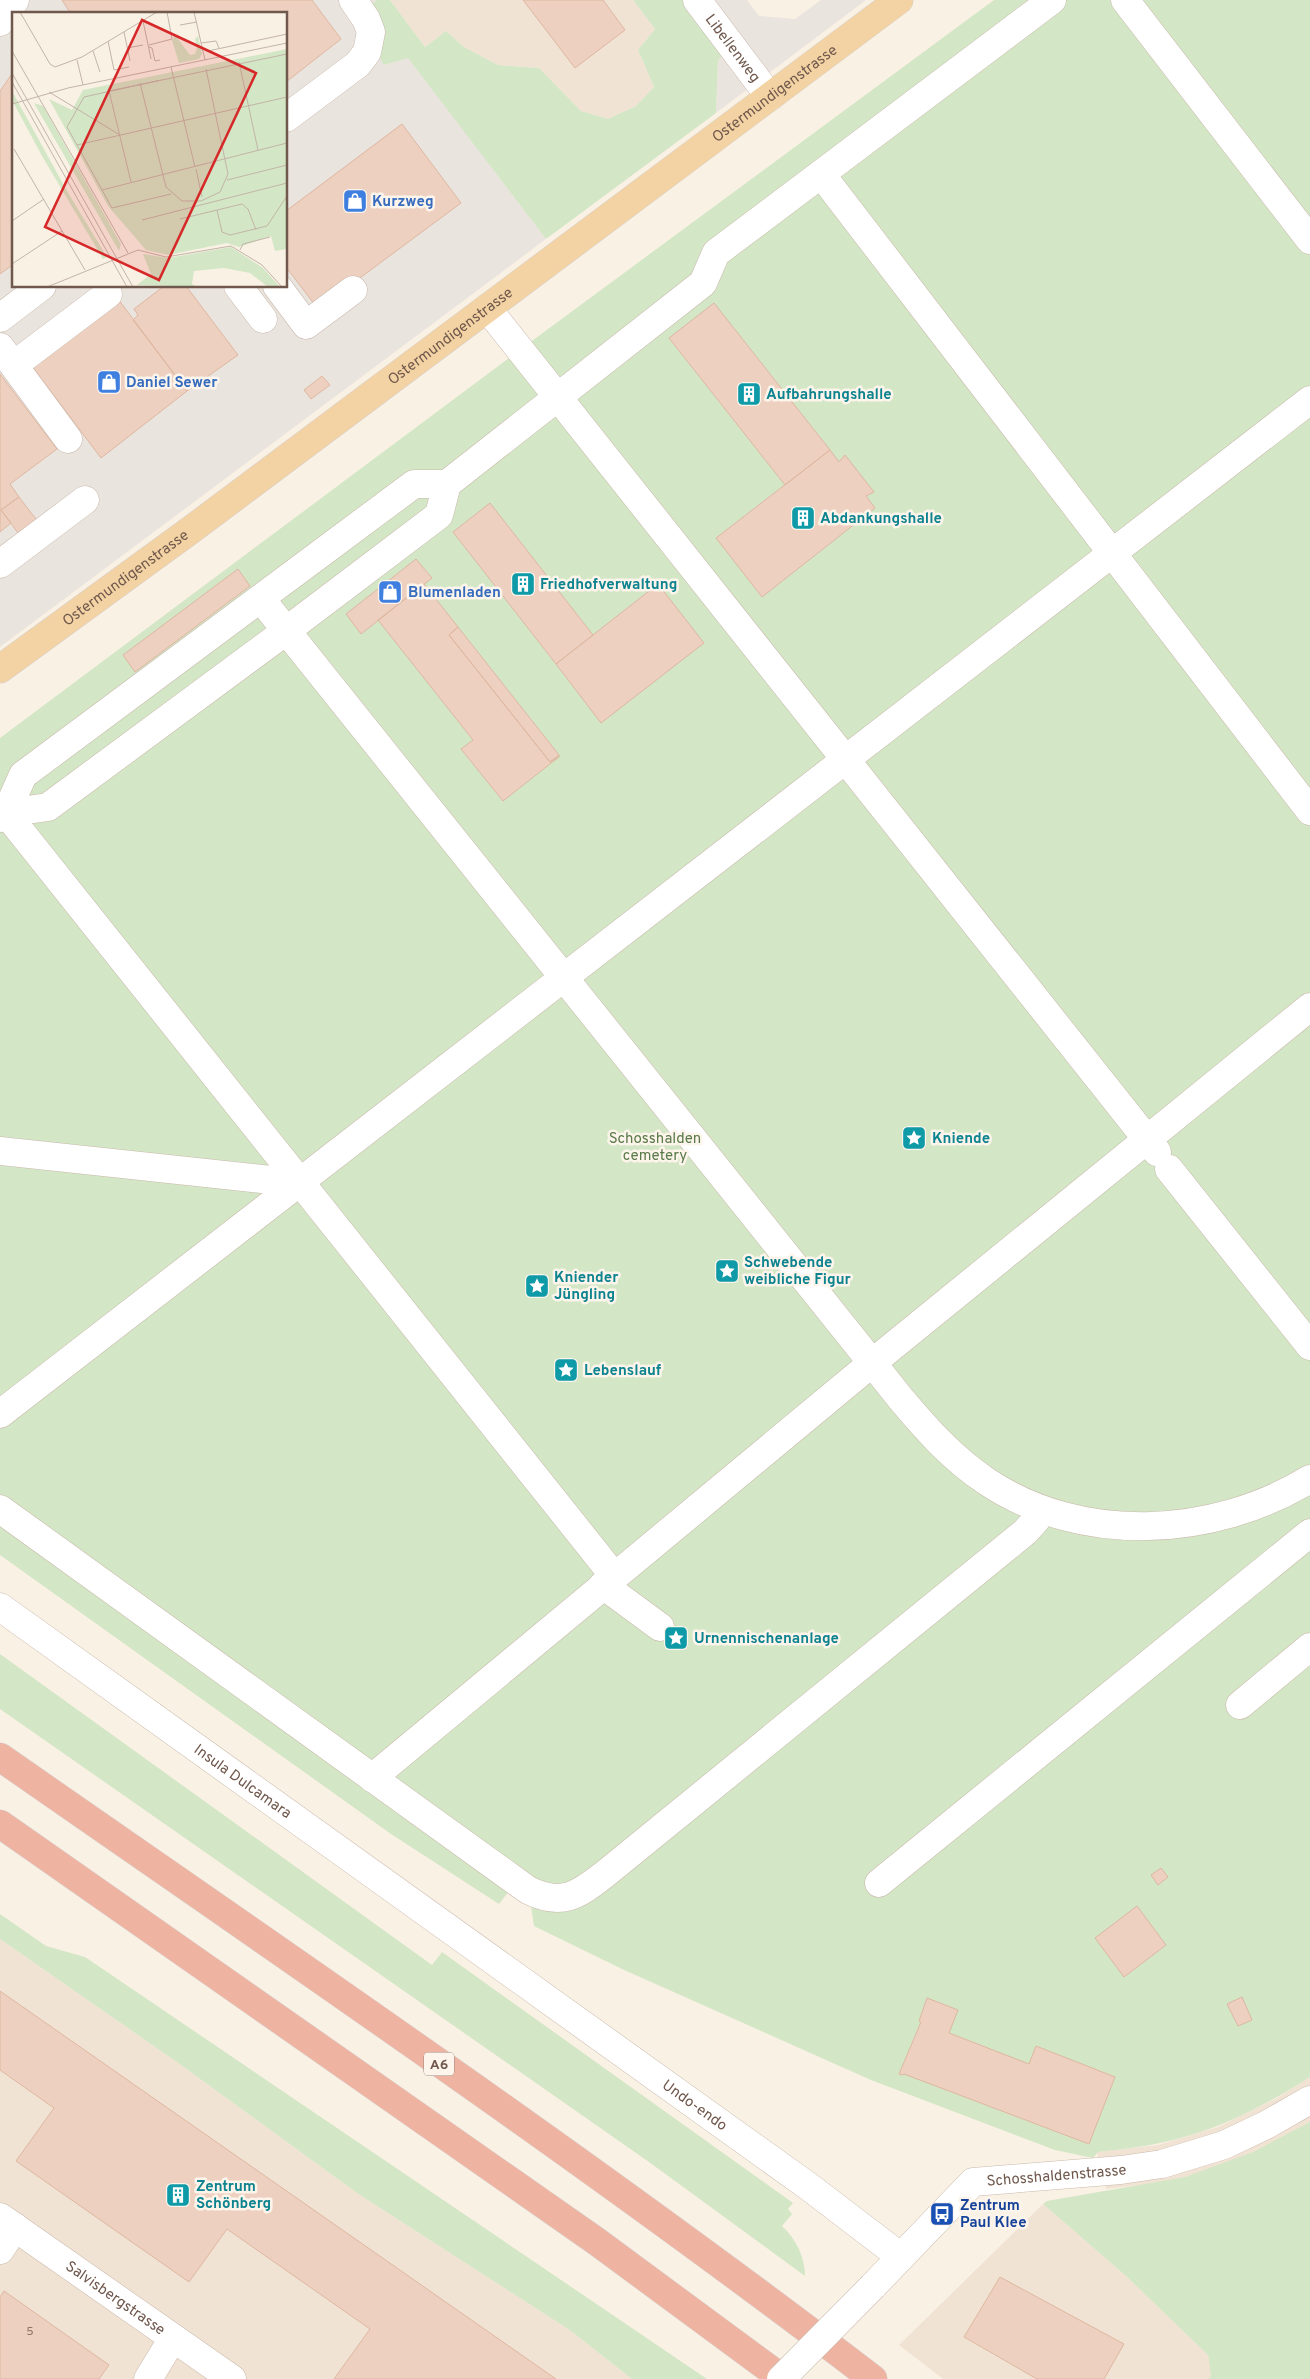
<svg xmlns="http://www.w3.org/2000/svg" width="1310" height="2379" viewBox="0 0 1310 2379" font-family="Overpass,sans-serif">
  <rect width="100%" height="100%" fill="#faf1e5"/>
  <path fill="#f1e3d4" d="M390 0H633L655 29 638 50 654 87 636 106 608 119 581 111 539 68 498 65 464 47 446 31 425 47Z
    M0 1939 181 2065 357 2193 571 2331 632 2379H0Z
    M1310 2077V2122L1296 2130 1253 2152 1207 2171 1165 2182 1106 2189 1097 2152 1158 2145 1218 2127 1277 2098Z
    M1043 2204 1126 2276 1208 2355 1212 2375 1209 2379H943L899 2345Z"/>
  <path fill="#eae4df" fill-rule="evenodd" d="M0 0H377L372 5 385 65 408 57 546 239 0 647ZM14 14H286V286H14Z
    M683 0H747L759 16 795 19 821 0H866L716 113 718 60 724 55Z"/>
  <path fill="#d3e6c5" d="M377 0H390L425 47 446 31 464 47 498 65 539 68 581 111 608 119 636 106 654 87 638 50 655 29 633 0H683L724 55 718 60 716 113 546 239 408 58 384 65 378 55 371 5Z
    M994 0H1310V2077C1236 2124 1185 2144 1098 2152L1093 2158 1055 2150 871 2080 622 1969 534 1926 531 1906 509 1891 499 1904 391 1834 0 1555V738L521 349Z
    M0 1654 432 1965 442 1952 793 2203 788 2209 792 2214 782 2226C796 2239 805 2257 805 2276L649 2162 0 1709Z
    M0 1914 46 1946 85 1957 707 2379H632L571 2331 357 2193 181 2065 0 1939Z
    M1310 2122V2379H1209L1211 2375 1208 2355 1126 2276 1043 2204 1047 2201 1185 2177 1253 2152Z"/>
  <path fill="#edd0bf" stroke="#deb7a1" d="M62 0H312L341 39 286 82V14H71Z
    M523 0H603L625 30 575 68Z
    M14 71V264L0 274V91Z
    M402 124 461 203 318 309 286 267V211Z
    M164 286H186L238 355 187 391 133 320 138 315 134 309Z
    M118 299 187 391 101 458 31 365Z
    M714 303 830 450 785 485 669 338Z
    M0 374 57 449 10 484 19 497 1 510 11 523 0 532Z
    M322 376 330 385 311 399 304 390Z
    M830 450 839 462 845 455 874 492 866 496 875 508 762 597 716 538Z
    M19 497 42 527 24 541 1 510Z
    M490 503 593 635 556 664 453 532Z
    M416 559 432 578 361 634 346 614Z
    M238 569 250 586 135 672 123 655Z
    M424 584 458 627 449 635 550 762 560 756 503 801 461 749 473 740 378 620Z
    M658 584 704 643 601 723 556 664Z
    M458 627 559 755 550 762 449 635Z
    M1161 1868 1168 1877 1158 1885 1151 1875Z
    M1137 1906 1166 1945 1124 1977 1095 1938Z
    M0 1991 556 2379H334L370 2329 227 2229 189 2282 16 2161 54 2108 0 2070Z
    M1242 1997 1252 2020 1238 2026 1227 2004Z
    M927 1998 958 2010 949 2033 1029 2064 1036 2046 1115 2077 1089 2144 904 2074 903 2075 899 2074 921 2022 919 2021Z
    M1000 2277 1124 2344 1104 2379H1037L964 2337Z
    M4 2291 109 2365 99 2379H0V2297Z"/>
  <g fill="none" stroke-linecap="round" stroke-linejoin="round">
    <defs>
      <g id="minor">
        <path id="s1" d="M697 0 770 97"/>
        <path d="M1125 0 1310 240"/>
        <path d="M0 22 15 0"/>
        <path d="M286 118 358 64 367 52 371 32 366 19 353 0"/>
        <path d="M821 174 1310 811"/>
        <path d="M238 286 263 319"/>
        <path d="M277 286 306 325 353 290"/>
        <path d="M487 308 1157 1152"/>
        <path d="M0 318 42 286"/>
        <path d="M0 347 68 439"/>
        <path d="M14 365 108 294"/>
        <path d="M0 564 85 500"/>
        <path d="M261 599 901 1399C927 1430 952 1458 986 1481 1081 1545 1213 1538 1310 1479"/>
        <path d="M6 813 48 807 286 631 439 515 447 484 703 283 716 253 1052 0"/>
        <path d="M6 813 614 1576"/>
        <path d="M0 818 6 813 23 775 414 484H447"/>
        <path d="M0 1151 299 1183"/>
        <path d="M1169 1169 1310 1346"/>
        <path d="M0 1414 1310 400"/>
        <path d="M0 1509 528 1890C562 1907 578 1895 605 1874L1025 1532 1036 1520 1041 1510"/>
        <path d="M603 1585 660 1627"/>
        <path id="s2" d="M0 1607 808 2186 901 2257"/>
        <path d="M1240 1705 1310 1647"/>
        <path d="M372 1778 872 1363 1310 1007"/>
        <path d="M879 1883 1310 1533"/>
        <path id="s3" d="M0 2217 232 2379"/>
        <path d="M0 2250 15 2227"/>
        <path id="s4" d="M873 2286 973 2182 1121 2170 1162 2164 1224 2145 1266 2125 1310 2100"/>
        <path d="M148 2379 173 2338"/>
      </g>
      <g id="major">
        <path id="s5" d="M0 669 192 529 899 0"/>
      </g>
      <path id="highway" d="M0 1757C293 1961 589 2162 873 2379
        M0 1824 596 2241 783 2379"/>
    </defs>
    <use href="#minor" stroke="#cab9ac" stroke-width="29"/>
    <use href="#major" stroke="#d7d0cd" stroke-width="29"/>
    <use href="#highway" stroke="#d7d0cd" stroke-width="29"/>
    <use href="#minor" stroke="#fff" stroke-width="28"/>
    <use href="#major" stroke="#f3d3a3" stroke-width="28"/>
    <use href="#highway" stroke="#efb3a1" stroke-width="28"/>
    <defs>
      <path id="minor-bridge" d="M781 2379 873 2286"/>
    </defs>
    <use href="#minor-bridge" stroke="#cab9ac" stroke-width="29" stroke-linecap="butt"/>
    <use href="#minor-bridge" stroke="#fff" stroke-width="28"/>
  </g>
  <defs>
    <symbol id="shop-square" viewBox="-11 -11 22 22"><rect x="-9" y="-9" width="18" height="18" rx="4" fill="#3f7fe0" stroke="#fdf5eb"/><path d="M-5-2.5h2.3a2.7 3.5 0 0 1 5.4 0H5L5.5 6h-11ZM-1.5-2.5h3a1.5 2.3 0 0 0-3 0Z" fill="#fff"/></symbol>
    <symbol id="building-square" viewBox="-11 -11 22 22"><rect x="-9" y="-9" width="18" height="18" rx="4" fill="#0f9aa8" stroke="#fdf5eb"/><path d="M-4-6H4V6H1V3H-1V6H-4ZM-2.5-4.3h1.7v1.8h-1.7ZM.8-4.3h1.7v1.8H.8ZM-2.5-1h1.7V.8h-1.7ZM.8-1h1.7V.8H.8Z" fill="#fff"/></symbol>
    <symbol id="sight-square" viewBox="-11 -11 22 22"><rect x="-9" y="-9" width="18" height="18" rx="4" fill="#0f9aa8" stroke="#fdf5eb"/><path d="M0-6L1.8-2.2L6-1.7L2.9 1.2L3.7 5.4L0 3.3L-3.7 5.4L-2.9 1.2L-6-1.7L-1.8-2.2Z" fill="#fff"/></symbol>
    <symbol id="bus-square" viewBox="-11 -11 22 22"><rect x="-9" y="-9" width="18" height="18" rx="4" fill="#1a4fb4" stroke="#fdf5eb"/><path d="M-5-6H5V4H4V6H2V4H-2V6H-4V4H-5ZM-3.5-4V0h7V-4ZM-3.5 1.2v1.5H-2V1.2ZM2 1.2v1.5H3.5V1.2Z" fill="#fff"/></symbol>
  </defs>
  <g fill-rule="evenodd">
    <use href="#shop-square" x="341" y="187" width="28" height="28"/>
    <use href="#shop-square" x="95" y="368" width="28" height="28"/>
    <use href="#building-square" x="735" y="380" width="28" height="28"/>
    <use href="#building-square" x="789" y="504" width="28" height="28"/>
    <use href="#building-square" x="509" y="570" width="28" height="28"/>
    <use href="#shop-square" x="376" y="578" width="28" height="28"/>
    <use href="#sight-square" x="900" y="1124" width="28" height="28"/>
    <use href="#sight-square" x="713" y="1257" width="28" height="28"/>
    <use href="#sight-square" x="523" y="1272" width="28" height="28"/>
    <use href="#sight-square" x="552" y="1356" width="28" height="28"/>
    <use href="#sight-square" x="662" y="1624" width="28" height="28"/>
    <use href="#building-square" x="164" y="2181" width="28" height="28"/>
    <use href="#bus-square" x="928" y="2200" width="28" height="28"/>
  </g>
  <g text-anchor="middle" stroke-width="5" stroke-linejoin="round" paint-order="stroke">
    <g font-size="12" fill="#8f766a">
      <text x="30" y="2335">5</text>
    </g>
    <rect fill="#fdf5eb" stroke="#9a877c" stroke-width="1" x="424" y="2052.5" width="30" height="23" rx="4"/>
    <g font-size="14" font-weight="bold" fill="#70584d">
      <text x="439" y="2069">A6</text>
    </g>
    <g font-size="15" fill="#70584d" stroke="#fdf5eb">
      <text dy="5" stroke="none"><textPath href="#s1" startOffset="60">Libellenweg</textPath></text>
      <text dy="5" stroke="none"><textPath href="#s5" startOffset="965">Ostermundigenstrasse</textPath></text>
      <text dy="5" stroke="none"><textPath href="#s5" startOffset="560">Ostermundigenstrasse</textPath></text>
      <text dy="5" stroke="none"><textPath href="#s5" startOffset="155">Ostermundigenstrasse</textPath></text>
      <text dy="5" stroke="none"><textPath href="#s2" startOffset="299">Insula Dulcamara</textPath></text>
      <text dy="5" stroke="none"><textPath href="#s2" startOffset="855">Undo-endo</textPath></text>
      <text dy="5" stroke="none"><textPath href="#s4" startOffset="228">Schosshaldenstrasse</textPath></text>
      <text dy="5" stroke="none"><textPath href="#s3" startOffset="141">Salvisbergstrasse</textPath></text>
    </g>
    <g font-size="15" font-weight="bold" fill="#366cbe" stroke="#fdf5eb" text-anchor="start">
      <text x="372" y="206">Kurzweg</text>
      <text x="126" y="387">Daniel Sewer</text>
      <text x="408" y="597">Blumenladen</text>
    </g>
    <g font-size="15" font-weight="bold" fill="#0d838f" stroke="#fdf5eb" text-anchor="start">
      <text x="766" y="399">Aufbahrungshalle</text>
      <text x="820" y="523">Abdankungshalle</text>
      <text x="540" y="589">Friedhofverwaltung</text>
      <text x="932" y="1143">Kniende</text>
      <text x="744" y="1267">Schwebende<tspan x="744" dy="17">weibliche Figur</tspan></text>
      <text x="554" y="1282">Kniender<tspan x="554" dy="17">Jüngling</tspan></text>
      <text x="584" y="1375">Lebenslauf</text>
      <text x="694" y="1643">Urnennischenanlage</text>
      <text x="196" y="2191">Zentrum<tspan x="196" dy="17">Schönberg</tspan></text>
    </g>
    <g font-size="15" fill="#597a49" stroke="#fdf5eb">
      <text x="655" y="1143">Schosshalden<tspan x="655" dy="17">cemetery</tspan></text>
    </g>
    <g font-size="15" font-weight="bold" fill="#164399" stroke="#fdf5eb" text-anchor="start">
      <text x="960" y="2210">Zentrum<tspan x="960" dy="17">Paul Klee</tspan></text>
    </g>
  </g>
  <g transform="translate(12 12)">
    <rect width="275" height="275" fill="#faf1e5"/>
    <path d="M163 23 178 43 183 42 185 37 183 27 186 24 190 42 187 47 167 51 160 28ZM275 37V237L263 239 259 224 227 235 215 231 156 243 134 238 96 194 37 87 60 98 71 78ZM0 79 55 179 95 245 91 247 30 144 0 88ZM22 91 31 94 109 232 107 239ZM219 235 251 256 268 275H256L238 261 212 256 182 259 180 272 185 275 125 273 139 262 131 242 156 246Z" fill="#d3e6c5"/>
    <path fill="none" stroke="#c3b4a8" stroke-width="1" d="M8 0 38 52 43 55 70 45 145 0M182 0 193 48M131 9 139 47M168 13 185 10M112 20 118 49M96 29 102 58 117 55M189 31 204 29 207 36M137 33 160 27 155 0M137 35 140 36 143 49 148 48M115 36 131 33M0 39 116 241M81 39 88 60M196 39 275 22M65 48 71 73M227 50 246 138M159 55 183 155M0 61 121 275M275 63V111M149 68 72 85 55 115 100 196 159 182M0 70 115 275M128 71 154 175 170 189H189L208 180 216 162 194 57M97 79 275 42M97 79 119 170M37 80 108 123M0 92 56 76 275 31M65 133 275 85M2 137 73 258M184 157 190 185M215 168 275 153M90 178 275 131M205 198 210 220 218 223 255 214 275 184M168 207 230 192 236 197 244 218M130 208 275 171M0 209 32 187M228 238 231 232 258 225M0 252 50 219M35 275 126 238 154 245 219 234 250 253 270 275"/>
    <path fill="#d62828" fill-opacity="0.15" stroke="#d62828" stroke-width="2.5" d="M130 8 244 61 147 268 33 215Z"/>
    <rect width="275" height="275" fill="none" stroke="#70584d" stroke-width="2.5"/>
  </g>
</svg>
